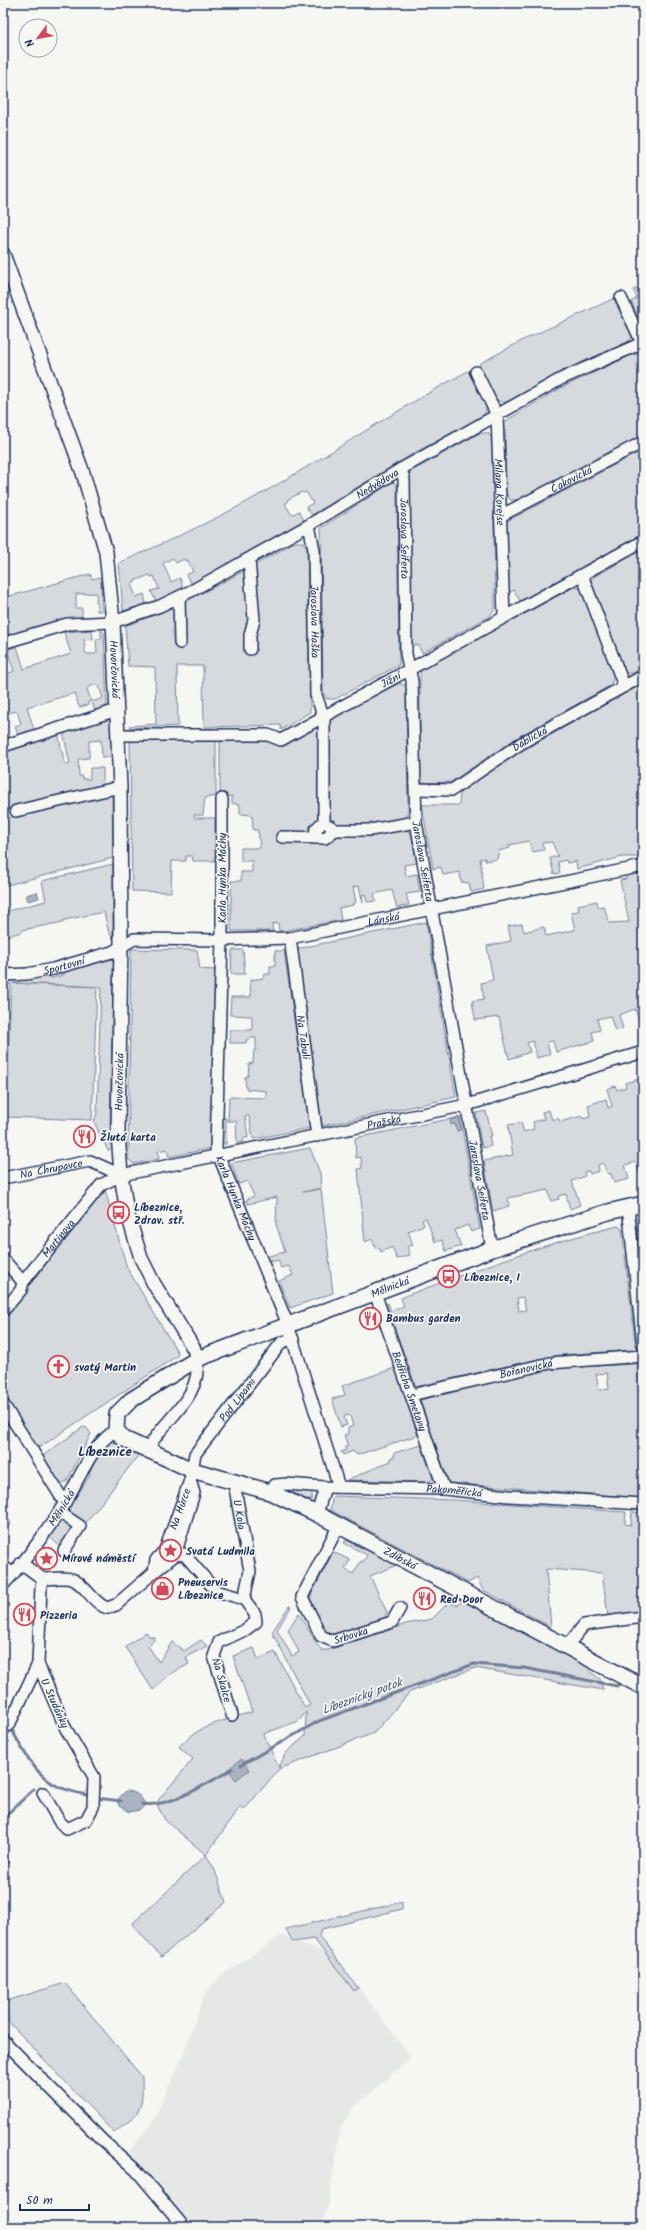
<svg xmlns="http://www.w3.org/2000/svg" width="646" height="2230" viewBox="0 0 646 2230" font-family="Kalam,sans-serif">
  <rect width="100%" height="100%" fill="#f6f6f2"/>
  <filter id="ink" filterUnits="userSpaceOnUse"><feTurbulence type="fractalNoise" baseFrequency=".025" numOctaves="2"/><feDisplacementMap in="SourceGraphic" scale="8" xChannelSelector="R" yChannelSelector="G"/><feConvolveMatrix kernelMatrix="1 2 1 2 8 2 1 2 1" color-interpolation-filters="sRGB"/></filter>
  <g filter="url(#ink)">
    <path fill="#e6e7e7" d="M282 1935 309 1947 334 1955 410 2056 409 2059 352 2109 340 2128 328 2207 322 2222 317 2227H187L127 2155 153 2121 183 2056 204 1995 218 1978Z"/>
    <path fill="#d6d9dd" stroke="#78849e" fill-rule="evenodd" d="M643 286V325L631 302 637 298 633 290Z
      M615 298 632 330V337L628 342 555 375 507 402H501L496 399 479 364 523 340Z
      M634 354 643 356V436L518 500H510L506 493 505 424 507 420 561 388Z
      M468 371 486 405V412L481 417 409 456 312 515 306 507 313 503 306 492 303 493 302 492 287 500 288 502 285 504 292 515 299 511 304 520 192 584 186 575 193 572 188 560 185 561 184 559 176 563 173 558 163 563 171 582 180 578 183 588 156 601 151 591 159 589 154 576 151 577 150 575 134 581 135 583 131 584 136 597 144 594 146 604 123 611 119 563C164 543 209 523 252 499 325 458 395 410 468 371Z
      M480 433H488L493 439 495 609 490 616 422 653 418 645H411L410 472Z
      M643 450V534L520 601 514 590 507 594V521Z
      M393 482 397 484 399 665 335 699H327L323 692 321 528Z
      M295 542H303L307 549 310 712 281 730 280 725 204 727 203 666H177L178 726 130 728 129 726 156 724 155 667 128 666 125 626C186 605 239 574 295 542Z
      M643 550V667L633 673H626L621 668 591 586V580L595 576Z
      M90 574 92 579 101 577 102 611H97L96 593 76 594V608H82V617L3 639V598Z
      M574 587 582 589 614 676 611 685 515 739 451 782 426 783 420 777V675L421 670Z
      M92 630 93 639 84 640 85 652 87 654H95L97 652 96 639H101V630L104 633 107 708 95 711 92 702 103 698 99 686 97 684 89 687 87 689 91 701 88 702V705L79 707 75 693 27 707 34 730 18 735 15 726 21 724 17 711 3 714V676L14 671 7 650 17 646 24 669 71 654 64 632Z
      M400 683 406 686 408 812 403 819 369 826H335L329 819V728L337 714Z
      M643 683V857H622L577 869 576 861 567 863 566 860 558 862 560 873 554 874 550 858 558 856 552 842 542 843 544 850 532 852 529 841 509 845 510 848 499 851 497 859 485 861V858L480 859 484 889 471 892 469 883 461 882 460 872 443 875 441 867 433 869 422 805H459L460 792 522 751Z
      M112 716V757L102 758 101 740 89 741V758L78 759 79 776H82V779H90V768H103V786L3 810V751L58 733 65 765 70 764 63 732Z
      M315 727 319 730 320 819 306 832H282L336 834 403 828 411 833 417 863 404 865 406 876 417 874 420 892 406 894 409 905 397 908 392 890 374 894 376 901 367 902 365 894 362 895 363 903 359 886 353 887 356 902 353 903V905L339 908 341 920 283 931H279L278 923 272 924 273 931H231V881H241V872H252V861H241V848H260L258 830H253L252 815 240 814V805L232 803V796L220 797V740L266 739Z
      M216 740V796L205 798 203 815H194L195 818H215V861H193L192 856H186V861H172L171 892 132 891 130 741Z
      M112 793 113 858 3 886V819Z
      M113 864V939L108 930 104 912 64 920 63 922 23 930 22 932 3 937V912L46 901 42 881Z
      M643 872V1027H641L635 1009 619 1015 623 1028 615 1031 610 1016 597 1019 600 1030 592 1032 594 1041 556 1052 553 1041 547 1042 550 1054 537 1058 533 1041 527 1043 530 1052 509 1059 499 1017 475 1020V1018L472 1001 484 999 481 983 493 980 487 946 511 941 508 926 522 924 524 932 544 927 546 936 575 930 571 912 579 911 578 905 597 901 598 907 604 906 609 923 629 922 620 880 626 879 625 876Z
      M426 922 456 1097 322 1126 296 949Z
      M131 949 197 950 200 969 215 970 211 1148 169 1157 167 1149 158 1151 159 1159 134 1164 128 1159Z
      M232 950H243L245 974H231Z
      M275 951H284L310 1128 253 1139 249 1116H245L248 1138H243L244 1142 237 1143 236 1121H228L229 1097 266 1098V1091L246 1089 245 1077 248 1076 249 1064 253 1063 254 1050H256V1038H249V1040H246V1043H230V1030H252V1016L230 1015 231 997H251L250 980 263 978 264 974H270V966H275Z
      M113 959 115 978 113 980 110 1132 113 1135 114 1146 108 1151 94 1122 97 1113 101 987 13 983 97 987 92 1120 6 1117 11 984 3 985V978L51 972V978L64 975V969Z
      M643 1078V1172H639L636 1162 625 1165 629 1179 614 1183 611 1174 607 1173 603 1163 598 1165 599 1171 590 1174 589 1171 584 1172 585 1176 572 1181 580 1205 570 1209 566 1194 558 1196 559 1199 551 1201 548 1190 508 1198 509 1206 493 1211 484 1161 513 1155 508 1125 521 1123 524 1132 534 1129 533 1122 544 1119 542 1112 549 1110 552 1120 558 1118 560 1122 582 1116 583 1119 590 1117 588 1105 606 1099 608 1108 612 1106 607 1089 615 1086 617 1090 626 1087 625 1083Z
      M486 1111 492 1136H489L491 1146 482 1148 476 1113Z
      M460 1117 480 1229 471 1232 468 1225 455 1230 461 1246 446 1251 442 1240 435 1242 426 1218 422 1220 424 1225 408 1231 413 1245 407 1247 410 1255 397 1259 392 1247 381 1252 379 1248 376 1249 372 1239 365 1242 358 1169 362 1168 361 1157 356 1158 355 1138Z
      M219 1118H226V1145L222 1141Z
      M310 1148 320 1173 321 1188 303 1192 321 1189 333 1293 290 1308 279 1281 293 1275 289 1266 281 1268 278 1260 271 1262 269 1256 285 1252 276 1224 277 1197 248 1204 246 1200 254 1196 247 1181 239 1184 231 1163Z
      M105 1190 127 1268 178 1353 177 1356 40 1447 35 1446 3 1393V1318Z
      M643 1220V1261L639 1221Z
      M618 1226 622 1229 636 1350 557 1355 416 1387 386 1304 388 1303 391 1311 404 1306 401 1298 410 1294C479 1269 547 1242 618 1226ZM523 1297 526 1310 519 1311 517 1298Z
      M637 1364 643 1418V1498L449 1483 420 1400 540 1371 570 1367ZM607 1373 609 1389 599 1390 596 1374Z
      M395 1368 418 1435 357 1455 353 1451 343 1455 341 1452 346 1450 345 1447 348 1446 344 1435 348 1434V1428L353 1426 350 1416 347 1415 344 1417 347 1425 341 1427 332 1399 345 1395 342 1386Z
      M83 1427 87 1428 91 1434 67 1481 60 1485 41 1457Z
      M109 1442 119 1443 139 1451 137 1457 64 1551 50 1537 90 1475 88 1467 97 1453Z
      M421 1445 433 1478 429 1482 347 1480 391 1461 390 1458 395 1456 394 1453Z
      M286 1489H309L315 1492H312V1499L309 1501Z
      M333 1496 454 1500 626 1512 625 1524 631 1525 632 1512 643 1513V1612L608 1616 602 1573 546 1569 551 1627 483 1590 477 1578 468 1583 330 1510Z
      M3 1515 11 1522 3 1535Z
      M346 1540 397 1565 370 1576 387 1612 384 1619 333 1634 326 1633 310 1597 333 1552 350 1560 345 1569 353 1574 361 1561 363 1562 367 1555 344 1543Z
      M466 1599 589 1665V1671L600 1679 603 1690 475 1668 410 1692 374 1733 279 1769 244 1810 240 1807 206 1855 214 1868 226 1902 161 1957 132 1924 206 1855 165 1820 157 1805 159 1799 193 1759 179 1747C197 1725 227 1720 252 1712L233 1656 254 1648 258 1659 275 1652 305 1708 310 1705 272 1632 289 1606 291 1607 277 1630 292 1656 299 1652 288 1630 299 1613 318 1646 322 1650H328L406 1624 432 1619 449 1602 457 1605ZM306 1712 305 1736 285 1754 279 1768 263 1734 299 1721Z
      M146 1632 149 1636 156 1638 148 1646 159 1662 172 1642 184 1651 201 1640 207 1646 186 1657 189 1664 169 1675 153 1690 125 1647Z
      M402 1902V1909L322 1929 319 1936 358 1988 354 1991 314 1939 293 1942 286 1929Z
      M65 1983 142 2077C143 2112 141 2112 114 2133L3 2016V2002Z"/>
    <path fill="#abb2c0" stroke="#717e99" d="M37 892 39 898 28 901 26 895Z
      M459 1118 461 1130 457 1131 455 1124 451 1125 450 1120Z
      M242 1759 249 1770 236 1780 228 1769Z
      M126 1791C135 1791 142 1796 145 1805L140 1810 129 1812 119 1806 117 1800Z"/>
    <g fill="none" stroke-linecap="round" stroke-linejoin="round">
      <path stroke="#717e99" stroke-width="3" d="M631 1674 643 1672
        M11 1728C22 1749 35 1775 57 1786 67 1791 79 1793 90 1796
        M241 1765 319 1721 474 1664 524 1668 617 1686 622 1681
        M97 1798 121 1801
        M142 1804C170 1808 208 1783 232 1769
        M3 1818 34 1789
        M3 1828 7 1862 3 1869"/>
      <defs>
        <g id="minor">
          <path d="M621 298 643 345"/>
          <path id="s1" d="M476 372 497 415 504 617"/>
          <path id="s2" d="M401 469 404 479 406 654 412 681 416 822 492 1249"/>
          <path id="s3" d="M500 516 643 442"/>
          <path id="s4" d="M309 525 314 550 316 695 324 718V821L316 829 314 838"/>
          <path d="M249 559 254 620 250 635V649"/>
          <path d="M582 575 624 686"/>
          <path d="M179 597 180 643"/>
          <path id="s5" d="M3 643 67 624 113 622 160 606 193 590 309 525 401 469 561 379 642 343"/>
          <path id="s6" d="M118 735H268L281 740 643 541"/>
          <path d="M3 746 117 710"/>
          <path id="s7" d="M416 789 452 790 523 742 643 676"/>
          <path id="s8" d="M222 799V940L216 1149 288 1325 339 1487"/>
          <path d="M16 811 120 787"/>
          <path d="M335 830H370L416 822"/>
          <path d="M282 837 325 838 335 830 330 826"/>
          <path id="s9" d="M290 938 317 1136"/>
          <path id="s10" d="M3 975 27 974 53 969 112 952 134 939 222 940 290 938 643 866"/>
          <path id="s11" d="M3 1178 90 1161 121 1175"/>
          <path d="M628 1207 643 1345"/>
          <path d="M3 1259 23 1282"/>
          <path id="s12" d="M375 1293 444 1489"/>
          <path id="s13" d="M3 1311 21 1290 23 1282 101 1185 121 1175 467 1105 643 1052"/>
          <path id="s14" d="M411 1395 550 1363 643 1356"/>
          <path d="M3 1404 65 1503"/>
          <path d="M148 1449C164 1418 202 1399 197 1359"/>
          <path id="s15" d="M234 1483 250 1571 244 1599"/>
          <path id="s16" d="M270 1492 275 1485 287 1484 325 1487 444 1489 509 1496 643 1504"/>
          <path d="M59 1512 80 1526 64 1551"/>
          <path d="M317 1514 325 1487"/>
          <path id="s17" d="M339 1525 302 1597 321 1636 333 1641 392 1622 400 1608"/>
          <path d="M175 1555 194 1493 190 1480"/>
          <path d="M21 1563 43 1579"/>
          <path d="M3 1566 13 1574"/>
          <path d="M154 1572 175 1555 184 1554 216 1591 244 1599"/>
          <path id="s18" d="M43 1579C53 1579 65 1576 74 1580 87 1587 94 1604 107 1608L116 1605 154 1572 156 1560 165 1550 190 1480 195 1454 282 1342 293 1339"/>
          <path id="s19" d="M3 1585C25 1562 51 1526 67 1499 82 1474 91 1446 116 1430"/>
          <path d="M567 1646 584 1625 643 1617"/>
          <path d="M232 1715 214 1656 219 1642 245 1630 256 1622 255 1614 244 1599"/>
          <path d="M3 1730 10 1723 38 1664"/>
          <path d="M43 1793 59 1821 67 1829 86 1820 93 1807 94 1777 66 1729 38 1664 41 1586 43 1579"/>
          <path d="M3 2040 103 2141 137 2171 184 2227"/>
        </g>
        <g id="tertiary">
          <path id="s20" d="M3 254 83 473 106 552 113 622 120 787 121 945 118 1133 121 1175 127 1212 141 1258 154 1284 194 1349 197 1359"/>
        </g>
        <g id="secondary">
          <path id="s21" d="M643 1204 608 1212 492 1249 197 1359 131 1400 117 1414 116 1430 124 1439 192 1470 270 1492 317 1514 643 1687"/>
        </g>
      </defs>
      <use href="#minor" stroke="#1b2f5e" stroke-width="14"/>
      <use href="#tertiary" stroke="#1b2f5e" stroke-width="16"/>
      <use href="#secondary" stroke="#1b2f5e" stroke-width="18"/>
      <use href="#minor" stroke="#f6f6f2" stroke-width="11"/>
      <use href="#tertiary" stroke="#f6f6f2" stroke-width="13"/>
      <use href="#secondary" stroke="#f6f6f2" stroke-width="15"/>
    </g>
  </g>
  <defs>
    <symbol id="restaurant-ring" viewBox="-11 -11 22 22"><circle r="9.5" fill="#f6f6f2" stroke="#d1495b" stroke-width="1.5"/><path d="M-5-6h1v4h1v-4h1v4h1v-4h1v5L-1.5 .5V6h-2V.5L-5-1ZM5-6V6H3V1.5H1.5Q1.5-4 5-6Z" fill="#d1495b"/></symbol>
    <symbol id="bus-ring" viewBox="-11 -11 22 22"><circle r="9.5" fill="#f6f6f2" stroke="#d1495b" stroke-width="1.5"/><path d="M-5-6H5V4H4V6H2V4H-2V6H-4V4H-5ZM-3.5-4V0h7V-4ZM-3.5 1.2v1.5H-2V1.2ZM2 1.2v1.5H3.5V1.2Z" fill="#d1495b"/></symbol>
    <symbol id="church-ring" viewBox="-11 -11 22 22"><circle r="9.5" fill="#f6f6f2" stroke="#d1495b" stroke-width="1.5"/><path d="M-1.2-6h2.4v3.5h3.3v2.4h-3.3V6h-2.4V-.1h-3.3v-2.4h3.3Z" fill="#d1495b"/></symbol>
    <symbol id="sight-ring" viewBox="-11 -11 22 22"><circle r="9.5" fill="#f6f6f2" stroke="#d1495b" stroke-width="1.5"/><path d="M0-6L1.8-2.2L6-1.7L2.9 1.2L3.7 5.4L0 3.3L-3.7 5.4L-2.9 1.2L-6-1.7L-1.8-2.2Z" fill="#d1495b"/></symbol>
    <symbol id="shop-ring" viewBox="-11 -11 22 22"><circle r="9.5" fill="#f6f6f2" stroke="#d1495b" stroke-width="1.5"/><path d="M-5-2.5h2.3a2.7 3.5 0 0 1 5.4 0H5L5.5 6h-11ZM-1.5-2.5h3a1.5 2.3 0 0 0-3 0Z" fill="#d1495b"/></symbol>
  </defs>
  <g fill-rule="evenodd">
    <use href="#restaurant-ring" x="72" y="1124" width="25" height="25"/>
    <use href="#bus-ring" x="106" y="1200" width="25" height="25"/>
    <use href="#bus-ring" x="436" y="1264" width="25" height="25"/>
    <use href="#restaurant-ring" x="358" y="1306" width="25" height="25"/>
    <use href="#church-ring" x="46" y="1354" width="25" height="25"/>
    <use href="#sight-ring" x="158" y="1538" width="25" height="25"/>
    <use href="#sight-ring" x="34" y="1546" width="25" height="25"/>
    <use href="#shop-ring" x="150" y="1576" width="25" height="25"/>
    <use href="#restaurant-ring" x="412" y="1586" width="25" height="25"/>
    <use href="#restaurant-ring" x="12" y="1602" width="25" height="25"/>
  </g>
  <g text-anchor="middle" stroke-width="3.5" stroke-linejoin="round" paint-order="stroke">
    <g font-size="11" fill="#1b2f5e" stroke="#f6f6f2">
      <text dy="4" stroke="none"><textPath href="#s3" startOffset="80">Čakovická</textPath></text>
      <text dy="4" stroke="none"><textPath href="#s5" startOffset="412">Nedvědova</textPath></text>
      <text dy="4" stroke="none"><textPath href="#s1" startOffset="125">Milana Korejse</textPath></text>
      <text dy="4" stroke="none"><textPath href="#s2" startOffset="70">Jaroslava Seiferta</textPath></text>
      <text dy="4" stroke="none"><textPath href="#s4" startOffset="97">Jaroslava Haška</textPath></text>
      <text dy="4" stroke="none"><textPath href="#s20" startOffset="433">Hovorčovická</textPath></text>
      <text dy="4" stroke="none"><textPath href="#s6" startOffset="289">Jižní</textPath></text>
      <text dy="4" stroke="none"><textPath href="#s7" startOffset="129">Ďáblická</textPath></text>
      <text dy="4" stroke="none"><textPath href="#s2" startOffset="394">Jaroslava Seiferta</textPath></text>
      <text transform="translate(222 878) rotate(-90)" y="4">Karla Hynka Máchy</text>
      <text dy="4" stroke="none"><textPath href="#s10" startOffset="389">Lánská</textPath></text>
      <text dy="4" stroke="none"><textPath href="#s10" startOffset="62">Sportovní</textPath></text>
      <text dy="4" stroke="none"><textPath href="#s9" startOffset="100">Na Tabuli</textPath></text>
      <text transform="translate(119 1082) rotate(-89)" y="4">Hovorčovická</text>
      <text dy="4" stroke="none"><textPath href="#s13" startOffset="451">Pražská</textPath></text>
      <text dy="4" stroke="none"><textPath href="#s11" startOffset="49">Na Chrupavce</textPath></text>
      <text dy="4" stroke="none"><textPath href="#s2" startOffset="718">Jaroslava Seiferta</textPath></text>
      <text dy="4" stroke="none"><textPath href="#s8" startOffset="403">Karla Hynka Máchy</textPath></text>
      <text dy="4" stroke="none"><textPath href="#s13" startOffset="92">Martinova</textPath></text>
      <text transform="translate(390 1287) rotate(-21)" y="4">Mělnická</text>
      <text dy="4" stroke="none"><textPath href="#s14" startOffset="118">Bořanovická</textPath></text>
      <text dy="4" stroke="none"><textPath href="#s12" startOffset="104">Bedřicha Smetany</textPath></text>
      <text dy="4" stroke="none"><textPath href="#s18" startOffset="330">Pod Lipami</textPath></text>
      <text dy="4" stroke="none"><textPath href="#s16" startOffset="188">Pakoměřická</textPath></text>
      <text dy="4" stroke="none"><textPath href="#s19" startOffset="97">Mělnická</textPath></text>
      <text dy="4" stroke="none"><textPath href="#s18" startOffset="204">Na Hůrce</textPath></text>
      <text dy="4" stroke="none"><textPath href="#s15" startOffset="32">U Kola</textPath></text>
      <text dy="4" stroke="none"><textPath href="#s21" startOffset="900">Zdibská</textPath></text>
      <text dy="4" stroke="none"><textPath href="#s17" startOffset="156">Srbovka</textPath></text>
      <text transform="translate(222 1680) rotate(74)" y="4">Na Skalce</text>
      <text transform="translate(55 1703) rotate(66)" y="4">U Studánky</text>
    </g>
    <g font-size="11" font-weight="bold" fill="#1b2f5e" stroke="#f6f6f2" text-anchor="start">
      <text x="100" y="1141">Žlutá karta</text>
      <text x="134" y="1211">Líbeznice,<tspan x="134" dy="13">Zdrav. stř.</tspan></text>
      <text x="464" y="1281">Líbeznice, I</text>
      <text x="386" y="1322">Bambus garden</text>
      <text x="74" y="1371">svatý Martin</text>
      <text x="186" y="1555">Svatá Ludmila</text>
      <text x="62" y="1562">Mírové náměstí</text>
      <text x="178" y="1586">Pneuservis<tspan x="178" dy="13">Líbeznice</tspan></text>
      <text x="440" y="1603">Red Door</text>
      <text x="40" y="1619">Pizzeria</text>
    </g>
    <g font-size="12" font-style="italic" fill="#46567b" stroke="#f6f6f2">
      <text transform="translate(362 1696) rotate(-20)" y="4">Líbeznický potok</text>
    </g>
    <g font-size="13" font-weight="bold" fill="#1b2f5e" stroke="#f6f6f2">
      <text x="105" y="1456">Líbeznice</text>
    </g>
  </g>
  <rect width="646" height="2230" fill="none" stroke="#f6f6f2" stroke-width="16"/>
  <rect x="8" y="8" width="630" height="2214" fill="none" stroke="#1b2f5e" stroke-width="1.5" filter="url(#ink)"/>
  <g transform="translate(38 38) rotate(238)"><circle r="19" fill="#f6f6f2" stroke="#9ea6b7"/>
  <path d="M0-3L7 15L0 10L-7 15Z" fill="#d1495b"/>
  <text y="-6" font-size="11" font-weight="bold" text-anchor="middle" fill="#1b2f5e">N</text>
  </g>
  <path d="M20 2204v6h69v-6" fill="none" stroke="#1b2f5e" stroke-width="2"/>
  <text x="26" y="2204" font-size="12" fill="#1b2f5e" stroke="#f6f6f2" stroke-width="3" paint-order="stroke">50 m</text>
</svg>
